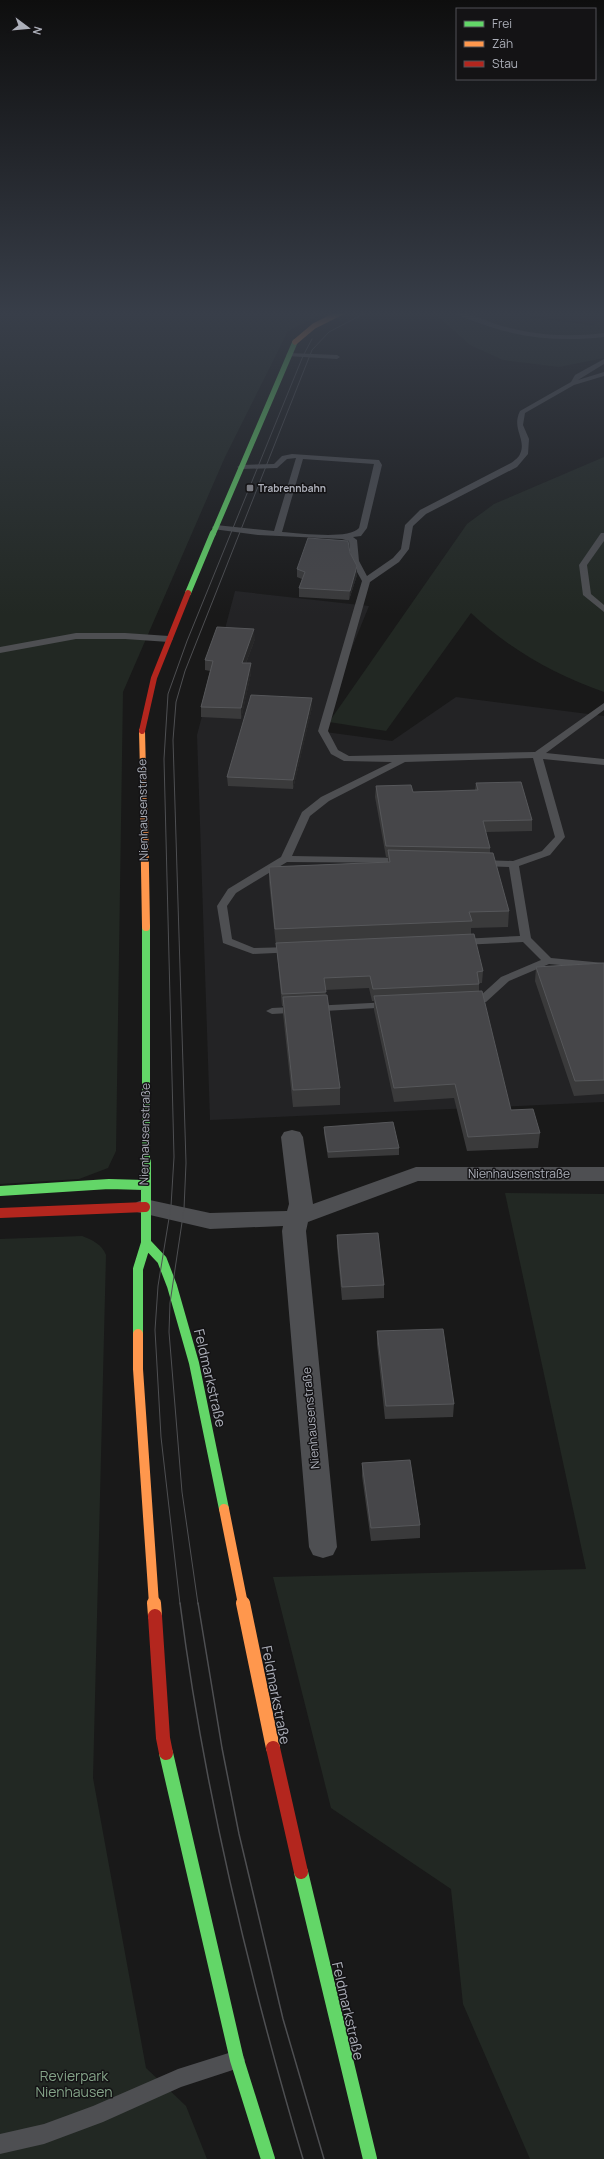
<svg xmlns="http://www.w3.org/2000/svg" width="604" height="2159" viewBox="0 0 604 2159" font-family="Manrope,sans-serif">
  <rect width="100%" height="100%" fill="#191919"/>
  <path fill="#232325" d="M513 313H604V319L594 324Z
    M235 591 369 606 318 731 392 741 456 697 604 716V1102L210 1120 197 735Z"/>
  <path fill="#222823" d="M0 313H323L288 331 225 457 123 692 116 1151 108 1168 79 1179 0 1184Z
    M434 313H511V315L592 325 604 319V358L559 367 503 360 470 345Z
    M604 457V692C555 675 509 649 471 613L386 731 329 722 467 524 494 504Z
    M505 1193 604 1194V2159H530L463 2004 451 1889 331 1808 273 1577 586 1569Z
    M82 1236C92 1240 102 1244 106 1255L93 1778 146 2068 186 2106 207 2159H0V1239Z"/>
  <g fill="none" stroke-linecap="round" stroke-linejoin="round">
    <path fill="#4e4f52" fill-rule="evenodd" d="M456 313C473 313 489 323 506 327 538 336 571 337 604 333V337C561 342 519 338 479 323 471 320 462 318 456 313Z
      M289 353 337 355 340 357 337 359 287 356 286 355Z
      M604 359V364L578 380 604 372V376L574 385 525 413 523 425 529 439 528 454 517 467 426 514 413 526 409 549 399 562 370 582 328 731 338 750 349 756 535 752 604 703V710L546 753 604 759V765L543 759 565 837 550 855 519 866 531 938 551 958 604 963V969L549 964 509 981 486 1002 469 1003 463 1000 469 997H479L501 977 541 960 523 942 461 945 456 942 461 939 520 936 509 867 480 866 475 863 480 860 513 861 542 851 555 837 533 758 405 762 329 801 310 816 292 856 404 858 409 861 408 863 287 862 236 893 227 906 232 939 254 948 292 947 296 948 298 950 296 952 253 954 223 943 217 906 228 889 281 857 302 812 321 797 392 762 344 761 331 754 318 731 362 581 351 561 349 541 342 539 258 535 213 529 212 527 216 525 274 531 296 458 287 459 277 468 241 469 237 467 241 465 274 464 282 456 292 454 379 460 382 465 367 528 361 536 353 537 357 540 359 561 367 576 393 558 401 549 405 525 420 510 511 463C514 461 519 457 520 454 527 439 511 429 520 411L571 382 575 375ZM303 459 374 464 359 528C349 540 299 533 282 532Z
      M601 533H604V541L587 565 591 594 604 605V612L583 595 579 565Z
      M76 633H125L169 636 173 639 169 642 125 639H76L0 653V647Z
      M390 1002 396 1005 394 1007 272 1014 266 1011 272 1008Z
      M235 2051 242 2053 245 2060 242 2067 181 2087 103 2122 44 2144 0 2154V2134L44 2124 93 2106 178 2069Z"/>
    <path fill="#4e4f52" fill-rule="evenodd" d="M292 1130 300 1132 303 1137 313 1204 416 1167H604V1181H418L308 1222 306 1231 337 1547 333 1555 323 1558 313 1555 309 1547 282 1231 283 1226 210 1229 137 1212 133 1207 137 1202 145 1199 210 1213 287 1211 289 1204 281 1137 284 1132Z"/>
    <path stroke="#63d668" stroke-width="5.5" d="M213 534 295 342"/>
    <path stroke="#63d668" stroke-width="6" d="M188 593 213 533"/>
    <path stroke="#63d668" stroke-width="8" d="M146 927V1163"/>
    <path stroke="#63d668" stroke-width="10" d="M0 1191 109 1184 144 1185
      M146 1243 162 1260 172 1286 194 1363 224 1509
      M138 1334V1269L146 1243V1162"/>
    <path stroke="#63d668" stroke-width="14" d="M166 1753 237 2060 268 2159
      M301 1872 370 2159"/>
    <path stroke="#ff974d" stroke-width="5.5" d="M295 342 314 326 340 313"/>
    <path stroke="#ff974d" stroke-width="6" d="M142 731 144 812"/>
    <path stroke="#ff974d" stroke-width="8" d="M144 811 146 927"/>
    <path stroke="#ff974d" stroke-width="10" d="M138 1334V1369L154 1604
      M224 1509 243 1604"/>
    <path stroke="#ff974d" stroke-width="14" d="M154 1603 155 1616
      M243 1603 273 1748"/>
    <path stroke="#b3261e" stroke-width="6" d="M142 731 154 678 188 593"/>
    <path stroke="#b3261e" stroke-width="10" d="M0 1213 145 1207"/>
    <path stroke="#b3261e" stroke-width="14" d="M155 1616 163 1738 166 1753
      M273 1748 301 1872"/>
    <path stroke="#4e4f52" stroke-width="1" d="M180 1604 161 1437 155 1330 158 1286 171 1206 174 1157 164 759 168 694 187 641 303 356 312 339
      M198 1604 182 1492 169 1332 170 1303 184 1209 186 1163 173 740 176 702 185 671 312 350 329 332 365 313"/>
    <path stroke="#4e4f52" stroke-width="1.5" d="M180 1603C204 1792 249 1977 303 2159
      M198 1603 222 1748 239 1834 283 2019 324 2159"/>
  </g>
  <path fill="#3a3a3b" d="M350 553 357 575 349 600 299 597V588L302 579 297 577V569Z
    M255 639 246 663 251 673 241 719 201 717V707L210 671 205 670V660Z
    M312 707 293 789 228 786 227 777Z
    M476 783 532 820V831L486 832 490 848V852L509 911 508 927 471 928V934L483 971 482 983H479V991L511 1110 540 1133 538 1148 467 1151 454 1098 394 1102 374 1010V1001H372L369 988 325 990 326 995 340 1088V1105L293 1107 283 1014V1006H282L277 954 276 945V946L269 882V867L388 862V857H386L375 797 376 786 413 792 475 790Z
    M604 963V1094L574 1096 535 981 536 967Z
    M324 1127 399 1148V1155L328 1158 324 1133Z
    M337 1235 384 1285V1298L342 1300 337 1247Z
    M377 1331 454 1404 453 1417 385 1419 377 1344Z
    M362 1463 420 1525V1538L371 1541 362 1476Z"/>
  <path fill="#272728" d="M357 566V575L349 600 350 591Z
    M254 629 255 639 242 673V663Z
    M251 663V673L241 719V708Z
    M312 698V707L293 789V780Z"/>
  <path fill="#464649" stroke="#56575a" d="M308 538 348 541 350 553 357 566 350 591 299 588 305 572 297 569Z
    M217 627 254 629 242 663H251L241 708 201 707 213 661 205 660Z
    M251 695 312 698 293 780 227 777Z
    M521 782 532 820 483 821 490 848 386 846 376 786 411 785 413 792 478 790 476 783Z
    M388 850 493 853 509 911 469 912 472 921 275 929 269 867 390 862Z
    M474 934 483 971 477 972 479 984 373 989 370 976 324 978 326 992 282 994 276 943Z
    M604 963V1080L575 1081 536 967Z
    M482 991 511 1110 533 1109 540 1133 468 1137 455 1084 394 1088 374 996Z
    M327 995 340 1088 293 1090 283 997Z
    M393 1122 399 1148 328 1152 324 1127Z
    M378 1233 384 1285 342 1287 337 1235Z
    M443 1329 454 1404 386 1406 377 1331Z
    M410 1460 420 1525 371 1528 362 1463Z"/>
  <linearGradient id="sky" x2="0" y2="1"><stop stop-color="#0e0e0e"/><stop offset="0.51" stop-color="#383e49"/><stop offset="1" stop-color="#383e49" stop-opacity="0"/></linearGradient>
  <rect width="604" height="615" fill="url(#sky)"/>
  <rect fill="#797a81" stroke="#141315" stroke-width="1.5" x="246" y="484" width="8" height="8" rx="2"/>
  <g text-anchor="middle" stroke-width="3" stroke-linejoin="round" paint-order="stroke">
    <g font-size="10" font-weight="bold" fill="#acafb9" stroke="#141315" text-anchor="start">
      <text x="258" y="492">Trabrennbahn</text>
    </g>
    <g font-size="12" fill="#acafb9" stroke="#141315">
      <text transform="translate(143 810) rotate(-91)" y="4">Nienhausenstraße</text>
      <text transform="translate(145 1134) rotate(-89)" y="4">Nienhausenstraße</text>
      <text x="519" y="1178">Nienhausenstraße</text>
      <text transform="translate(311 1418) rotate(-95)" y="4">Nienhausenstraße</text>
    </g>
    <g font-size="14" fill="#acafb9" stroke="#141315">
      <text transform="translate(210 1378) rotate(77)" y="5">Feldmarkstraße</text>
      <text transform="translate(276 1695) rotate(79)" y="5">Feldmarkstraße</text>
      <text transform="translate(348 2011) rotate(77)" y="5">Feldmarkstraße</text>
    </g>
    <g font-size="14" fill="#84a388" stroke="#141315">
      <text x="74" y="2081">Revierpark<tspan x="74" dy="16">Nienhausen</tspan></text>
    </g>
  </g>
  <rect x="456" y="8" width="140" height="72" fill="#141315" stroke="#515157"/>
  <rect x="464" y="21" width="20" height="6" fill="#63d668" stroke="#515157"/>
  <text x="492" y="28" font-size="12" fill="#acafb9">Frei</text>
  <rect x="464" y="41" width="20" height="6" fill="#ff974d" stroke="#515157"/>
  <text x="492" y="48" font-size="12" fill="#acafb9">Zäh</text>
  <rect x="464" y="61" width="20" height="6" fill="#b3261e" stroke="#515157"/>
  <text x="492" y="68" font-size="12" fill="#acafb9">Stau</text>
  <g transform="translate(28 28) rotate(106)" stroke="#141315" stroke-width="3" paint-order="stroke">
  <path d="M0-3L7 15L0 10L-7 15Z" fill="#acafb9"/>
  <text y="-6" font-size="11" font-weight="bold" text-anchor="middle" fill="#acafb9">N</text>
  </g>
</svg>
